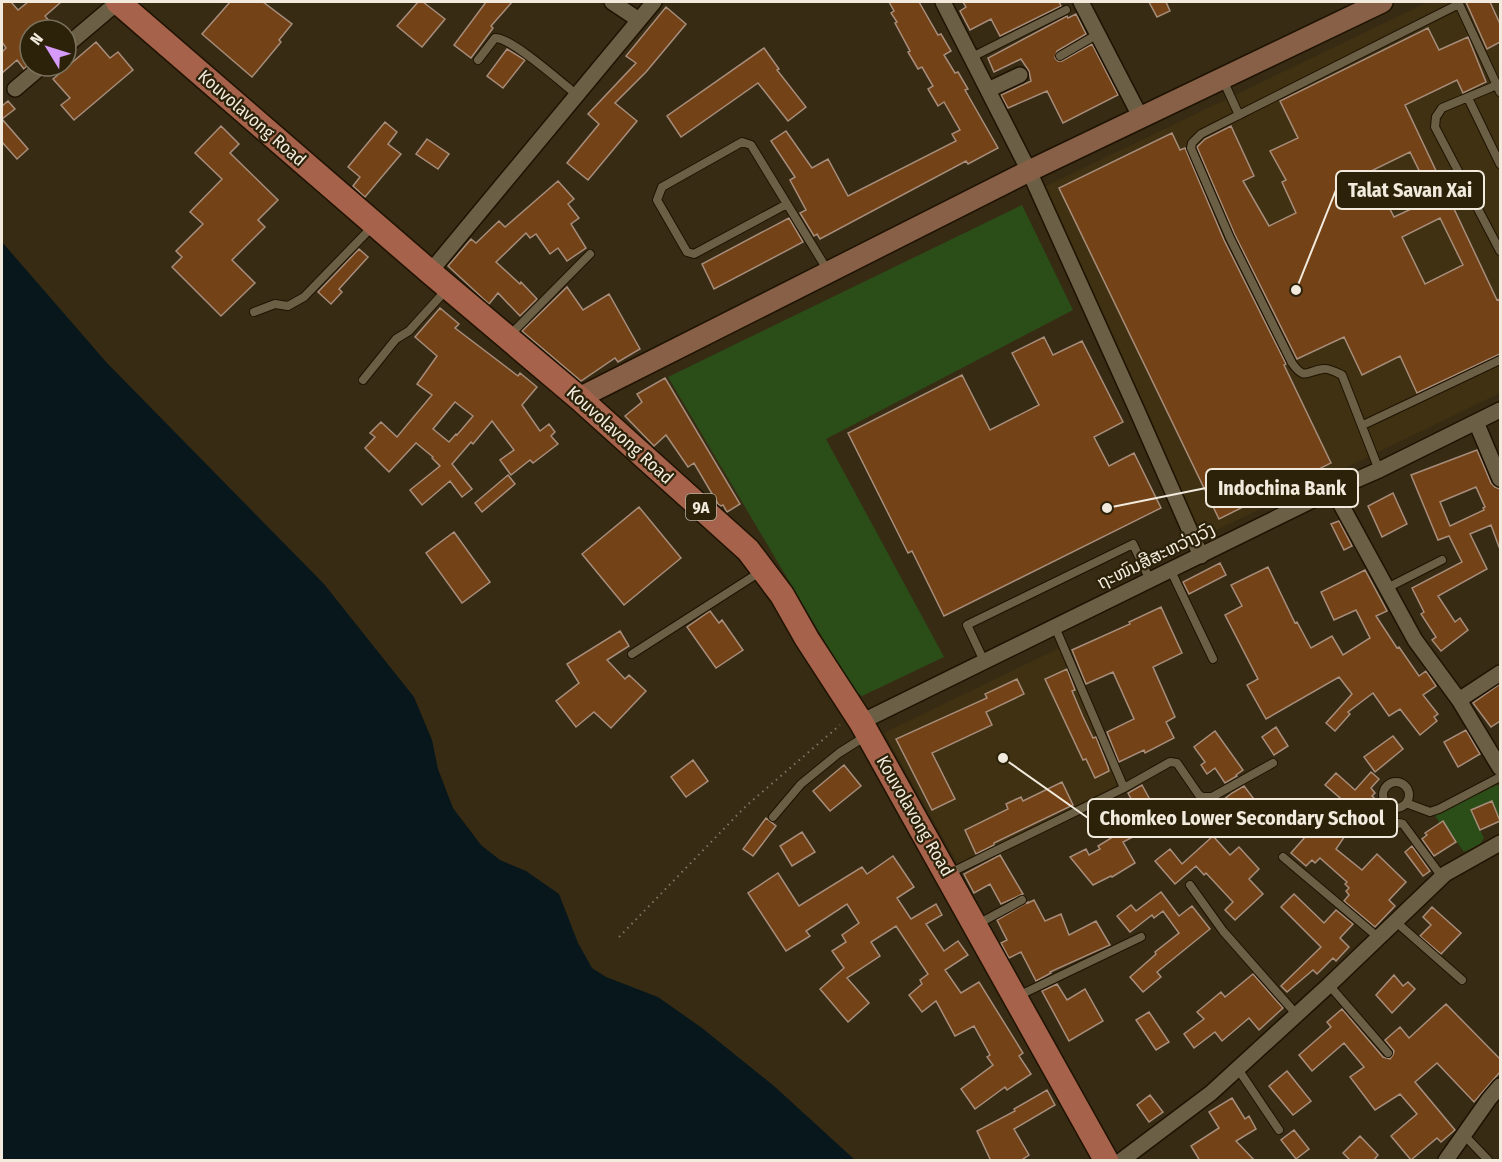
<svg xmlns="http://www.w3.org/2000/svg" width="1502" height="1162" viewBox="0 0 1502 1162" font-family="'Fira Sans Condensed','Noto Sans Lao',sans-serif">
  <rect width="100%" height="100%" fill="#372b14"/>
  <path fill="#3f3112" d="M1428 2H1500V393L1202 537 1044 187Z
    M1059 648 1118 782V785L958 864 884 733Z"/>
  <path fill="#2b4e19" d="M1022 205 1073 310 826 439 944 657 862 696 853 689 668 377Z
    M1497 785 1500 787V820L1492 801 1471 811 1484 838 1480 844 1464 852 1443 822 1440 824 1435 815Z"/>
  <path fill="#08171b" d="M2 242 107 363 324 584 414 697 432 740 438 769 453 808 481 845 500 860 526 871 559 894 578 943 592 968 606 977 658 997 702 1028 774 1086 855 1160H2Z"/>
  <path fill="#744217" stroke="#a78d7b" stroke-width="1.5" fill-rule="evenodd" d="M2 2H11L18 10 28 2H61L45 16 57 30H30V63L24 69 17 60 2 73V52L6 48 2 42Z
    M230 2H263L292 24 279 40 281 42 252 77 202 34Z
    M418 2H423L445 19 422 47 397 26Z
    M486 2H512L491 26 493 28 471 58 454 45Z
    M889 2H919L938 35 941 34 951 51 944 55 955 73 958 72 968 89 965 90 998 148 968 164 966 161 820 239 817 234 814 236 800 213 806 210 790 180 795 177 771 141 786 131 812 168 828 159 848 196 956 141 952 134 960 130 944 102 938 106 928 89 933 86 922 67 918 69 908 52 910 51 895 23 897 22 891 13 894 11Z
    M963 2H1059L1061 6 1000 36 991 19 970 30 960 11 966 7Z
    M1149 2H1166L1170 11 1157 17Z
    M1466 2H1490L1500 24V42L1487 49Z
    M666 7 686 24 646 72 615 103 637 121 588 180 567 163 599 124 588 114 636 63 626 56Z
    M1076 14 1086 34 1057 51 1055 58 1058 61H1062L1092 44 1118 95 1063 123 1047 91 1008 108 1001 95 1031 81 1029 71 1021 59 994 72 988 58 1067 16 1068 18Z
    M1428 28 1439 50 1468 37 1486 82 1463 93 1457 80 1405 105 1497 300 1500 299V354L1417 393 1400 356 1362 375 1344 337 1297 359 1235 235 1197 147 1205 139 1231 126 1254 176 1243 181 1269 226 1296 213 1282 182 1286 180 1270 151 1298 138 1280 101ZM1410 152 1433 199 1394 217 1371 171ZM1440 218 1463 265 1425 284 1402 237Z
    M96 42 110 58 118 52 133 70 74 120 61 105 70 98 53 79Z
    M764 48 779 69 777 70 806 107 788 121 758 83 681 137 667 116Z
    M507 49 525 60 503 88 487 76Z
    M8 101 15 109 2 119 28 149 17 159 2 142V106Z
    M385 122 397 132 388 144 401 154 365 197 353 186 360 177 348 167Z
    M221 126 239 144 230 153 278 200 258 220 265 227 232 260 255 283 221 316 172 267 182 257 176 251 203 224 190 212 222 179 195 153Z
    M1172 133 1180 150 1185 148 1224 240 1286 364 1284 365 1331 463 1219 519 1059 188Z
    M427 139 449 154 438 169 416 154Z
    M558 181 574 199 568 204 579 218 571 224 586 248 567 261 558 248 550 254 536 234 530 238 526 233 496 262 520 284 521 282 537 299 520 316 498 293 489 304 448 266 471 239 476 243 499 221 505 227Z
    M789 218 803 242 714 289 702 264Z
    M359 249 368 257 339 289 342 292 331 304 318 292Z
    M567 287 583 310 609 294 640 349 618 362 615 358 581 381 522 331Z
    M440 308 459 324 455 328 518 376 520 373 537 387 522 405 540 431 549 424 555 432 551 436 558 444 533 463 530 460 511 475 500 460 514 450 492 421 473 444 471 442 452 464 472 489 462 497 450 481 422 505 410 490 440 466 432 458 433 457 416 443 389 472 365 448 375 437 370 433 381 422 397 437 432 395 417 384 437 356 415 337ZM455 402 473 416 457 435 456 434 449 442 433 429Z
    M1044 337 1053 355 1082 341 1123 422 1094 437 1109 466 1134 453 1161 508 944 616 912 551 908 553 848 433 962 375 990 430 1039 405 1012 353Z
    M665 378 740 504 727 512 723 505 721 506 718 504 694 463 688 467 666 435 654 446 625 416 642 402 637 394Z
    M1477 450 1491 483 1495 487 1500 489V547H1499L1491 525 1470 534 1487 569 1438 596 1455 622 1460 618 1468 630 1441 651 1432 640 1436 637 1421 614 1424 612 1412 588 1462 562 1449 536 1438 540 1411 475ZM1476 487 1485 507 1483 508 1484 510 1450 526 1440 502Z
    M508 475 515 484 482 512 475 503Z
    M1393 493 1407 524 1382 537 1368 506Z
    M639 507 681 558 624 605 582 554Z
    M1339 521 1352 546 1344 550 1331 524Z
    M454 532 490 582 462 603 426 553Z
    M1220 563 1226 575 1189 594 1183 582Z
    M1268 567 1295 623 1297 622 1311 648 1332 636 1343 655 1370 638 1356 610 1334 620 1321 592 1365 570 1387 611 1376 616 1397 648 1399 647 1419 676 1426 671 1436 686 1423 695 1438 714 1434 717 1437 721 1420 735 1400 709 1389 716 1373 693 1348 712 1350 714 1335 731 1326 723 1352 694 1339 677 1266 719 1247 685 1258 679 1225 615 1242 606 1231 585Z
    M1161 607 1182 653 1153 667 1175 717 1166 722 1174 738 1145 753 1144 750 1119 762 1107 732 1134 719 1113 672 1086 684 1072 650 1130 624 1129 622Z
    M710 611 719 623 722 620 743 650 716 668 687 627Z
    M620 631 629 646 607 660 625 679 629 675 646 691 611 728 594 712 576 727 556 701 579 683 567 664Z
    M1067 669 1075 690 1072 691 1083 717 1093 738 1096 737 1108 767 1109 771 1095 778 1086 759 1083 760 1045 679Z
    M1017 679 1024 694 986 712 992 725 932 753 955 799 932 810 896 739 987 698 985 694Z
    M1500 684V721L1491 727 1473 703Z
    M1276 727 1288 746 1274 755 1262 737Z
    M1466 730 1480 754 1458 767 1444 742Z
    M1215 731 1243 770 1236 775 1237 776 1225 783 1215 768 1207 774 1201 765 1205 762 1194 747Z
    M1393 736 1403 749 1375 772 1364 757Z
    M693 760 708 781 686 797 671 777Z
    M844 765 861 786 830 811 813 791Z
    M1371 772 1379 779 1371 788 1375 793 1372 796 1393 815 1383 827 1364 812 1362 815 1338 801 1340 798 1325 785 1336 773 1355 790Z
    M1062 782 1073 805 994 843V845L976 854 965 830 1008 809 1006 804 1021 797 1023 801Z
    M1142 785 1162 822 1123 842 1135 863 1112 877 1111 876 1093 885 1070 857 1086 849 1089 855 1100 849 1098 846 1131 826 1128 820 1139 814 1128 793Z
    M1244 786 1263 811 1237 830 1218 804 1232 793Z
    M1492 801 1500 821 1480 830 1471 810Z
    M1333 813 1353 824 1336 849 1362 870 1377 854 1406 882 1389 900 1395 906 1375 927 1344 901 1349 895 1346 891 1349 888 1345 884 1347 882 1320 858 1315 863 1312 860 1306 866 1291 853 1313 828 1317 832Z
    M766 818 776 826 753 856 743 849Z
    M1443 821 1456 842 1434 856 1422 839 1427 835 1425 833Z
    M802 832 815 852 792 866 780 846Z
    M1213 836 1230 855 1239 847 1259 869 1249 879 1263 894 1235 920 1225 910 1233 902 1206 873 1204 875 1196 866 1175 884 1155 861 1170 849 1182 864Z
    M1412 846 1430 871 1423 876 1405 852Z
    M1000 855 1023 894 1001 904 990 884 974 893 964 874Z
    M893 856 914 887 897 898 911 919 936 904 942 915 926 924 944 951 958 941 968 955 945 970 961 993 979 982 1023 1053 1019 1056 1031 1074 1007 1090 1005 1087 975 1109 961 1089 993 1065 987 1057 990 1055 974 1026 955 1036 936 1001 922 1012 909 995 922 984 920 980 928 974 896 926 871 942 880 956 847 978 869 1003 848 1022 820 989 844 968 832 951 846 942 842 935 859 923 847 904 806 931 810 936 786 951 748 893 778 873 799 906 862 867 867 874Z
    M1161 892 1179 916 1192 906 1210 929 1157 972 1161 977 1143 992 1130 977 1156 954 1155 952 1179 933 1163 911 1154 918 1152 915 1130 932 1117 916 1131 905 1136 911Z
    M1294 894 1324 923 1336 910 1353 924 1340 938 1349 947 1336 961 1333 958 1317 974 1313 970 1287 992 1281 986 1321 947 1281 907Z
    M1034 900 1045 921 1061 914 1069 935 1096 921 1110 945 1050 972 1051 973 1036 981 1021 952 1009 958 1001 943 1007 940 997 920 1028 902V903Z
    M1432 907 1461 933 1441 954 1420 936 1431 925 1423 917Z
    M1253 974 1283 1008 1259 1030 1249 1018 1222 1041 1215 1032 1194 1048 1184 1034 1204 1019 1197 1012 1221 992 1225 997Z
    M1394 975 1403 986 1408 982 1415 989 1392 1013 1376 995Z
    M1057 984 1067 1000 1085 989 1103 1021 1069 1041 1042 991Z
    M1446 1004 1500 1059V1072L1474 1102 1437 1063 1415 1082 1455 1130 1441 1142 1437 1138 1411 1160 1391 1136 1417 1114 1400 1094 1375 1110 1350 1077 1364 1067 1344 1043 1312 1071 1299 1055 1331 1027 1327 1022 1342 1009 1383 1057 1390 1059 1393 1055 1394 1051 1385 1040 1400 1027 1409 1038Z
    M1149 1012 1169 1042 1156 1050 1136 1020Z
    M1287 1071 1311 1101 1293 1115 1269 1086Z
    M1047 1090 1055 1105 1014 1129 1029 1155 1020 1161H991L977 1131 1015 1111 1014 1109Z
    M1150 1095 1163 1112 1149 1122 1137 1105Z
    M1232 1098 1245 1119 1249 1116 1256 1129 1236 1141 1255 1161H1200L1191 1146 1219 1128 1209 1112Z
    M1294 1130 1309 1149 1296 1159 1281 1140Z
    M1360 1136 1378 1155 1373 1161H1351L1343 1153Z"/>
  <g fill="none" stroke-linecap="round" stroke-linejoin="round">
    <defs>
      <path id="lane" d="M1458 2 1500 92
        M1060 56 1098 34
        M972 57 1066 10
        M478 60 495 38C511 37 562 83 577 95
        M1223 80 1239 115
        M1497 85 1442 108 1436 117 1435 127 1500 251
        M1468 98 1500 164
        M787 204 694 254 687 252 657 200 662 187 742 142 751 145 828 271
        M254 312 275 304 288 306 304 297 372 227
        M509 336 590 254
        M363 380 396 339 409 331 447 289
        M1363 425 1500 360
        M1379 470 1342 375C1336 372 1329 368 1323 369 1306 371 1305 381 1292 363L1230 238 1191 148 1192 143 1201 134 1459 4
        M1171 571 1213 659
        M1387 588 1442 560
        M1055 627 1124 788
        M632 654 760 572
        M984 661 967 625 1133 544 1150 580
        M1383 795a13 13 0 1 1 26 0a13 13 0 1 1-26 0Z
        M1406 803 1430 812 1439 809 1500 777
        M773 817 801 784 839 753 866 736
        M1317 821 1330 807 1335 806 1380 833H1385L1399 823 1403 824 1442 877
        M1283 857 1379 938
        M950 873 1124 788 1170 762 1177 763 1199 795 1203 797H1212L1273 763
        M1190 885 1223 931 1297 1015
        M1396 922 1462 980
        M978 924 1022 900
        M1329 985 1388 1053
        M1018 996 1141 937
        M1238 1069 1279 1130
        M1464 1135 1488 1160"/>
      <path id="street" d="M612 2 639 20
        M943 2 1029 171 1135 406 1201 556
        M1081 2 1141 118
        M66 46 118 2
        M15 89 42 66
        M988 90 1020 75
        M430 272 654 2
        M1476 422 1500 479
        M1333 490 1415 640 1459 700 1500 768
        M1459 700 1500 673
        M861 722 1333 490 1379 470 1500 410
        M1122 1160 1211 1093 1329 985 1445 874 1500 843
        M1446 1160 1489 1099 1500 1086"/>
      <path id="secondary" d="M579 398 1029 171 1382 2"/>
      <path id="primary" d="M118 2 430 272 579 398 748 550 782 595 807 639 861 722 1106 1160"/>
    </defs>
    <use href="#lane" stroke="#1e1300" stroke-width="10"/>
    <use href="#street" stroke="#1e1300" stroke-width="18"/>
    <use href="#secondary" stroke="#1e1300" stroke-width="24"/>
    <use href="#primary" stroke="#1e1300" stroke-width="27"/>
    <path stroke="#817764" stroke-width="2" stroke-dasharray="1.5 4.5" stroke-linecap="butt" d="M619 937 746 806 840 725"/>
    <use href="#lane" stroke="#6b5f46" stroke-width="8"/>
    <use href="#street" stroke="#6b5f46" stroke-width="15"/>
    <use href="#secondary" stroke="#886048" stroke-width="21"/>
    <use href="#primary" stroke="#a6624b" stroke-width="24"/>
  </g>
  <g text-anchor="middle" stroke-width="4.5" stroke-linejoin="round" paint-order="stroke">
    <rect fill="#2c220a" stroke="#b7af9e" stroke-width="1.5" x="686" y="494" width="30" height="26" rx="4.5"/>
    <g font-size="16" font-weight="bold" fill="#f2ebdd">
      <text x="701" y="513">9A</text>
    </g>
    <g font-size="18" fill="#f2ebdd" stroke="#2c220a">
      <text transform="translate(252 118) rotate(41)" y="6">Kouvolavong Road</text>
      <text transform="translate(620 435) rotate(42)" y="6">Kouvolavong Road</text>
      <text transform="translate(1156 556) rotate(-26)" y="6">ຖະໜົນສີສະຫວ່າງວົງ</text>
      <text transform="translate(915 816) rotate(60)" y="6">Kouvolavong Road</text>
    </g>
  </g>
  <path fill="none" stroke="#f2ebdd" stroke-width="2" d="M1296 290L1336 190M1107 508L1206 488M1003 758L1088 818"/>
  <g fill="#f2ebdd" stroke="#2c220a" stroke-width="2">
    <circle cx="1296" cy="290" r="6"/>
    <circle cx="1107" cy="508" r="6"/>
    <circle cx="1003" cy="758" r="6"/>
  </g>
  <g fill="#2c220a" stroke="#f2ebdd" stroke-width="2">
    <rect x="1336" y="171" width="148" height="38" rx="6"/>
    <rect x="1206" y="469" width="152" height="38" rx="6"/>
    <rect x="1088" y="799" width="309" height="38" rx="6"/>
  </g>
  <g font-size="20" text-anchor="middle" font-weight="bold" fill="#f2ebdd">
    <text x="1410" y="197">Talat Savan Xai</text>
    <text x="1282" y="495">Indochina Bank</text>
    <text x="1242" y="825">Chomkeo Lower Secondary School</text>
  </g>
  <rect width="1502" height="1162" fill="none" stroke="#f2ebdd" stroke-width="6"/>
  <g transform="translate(48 48) rotate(308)"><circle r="28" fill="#2c220a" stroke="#7b725e" stroke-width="1.5"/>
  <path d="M0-4.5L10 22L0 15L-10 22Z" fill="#d69bfa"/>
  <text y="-9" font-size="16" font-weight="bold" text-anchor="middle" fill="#f2ebdd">N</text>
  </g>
</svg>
